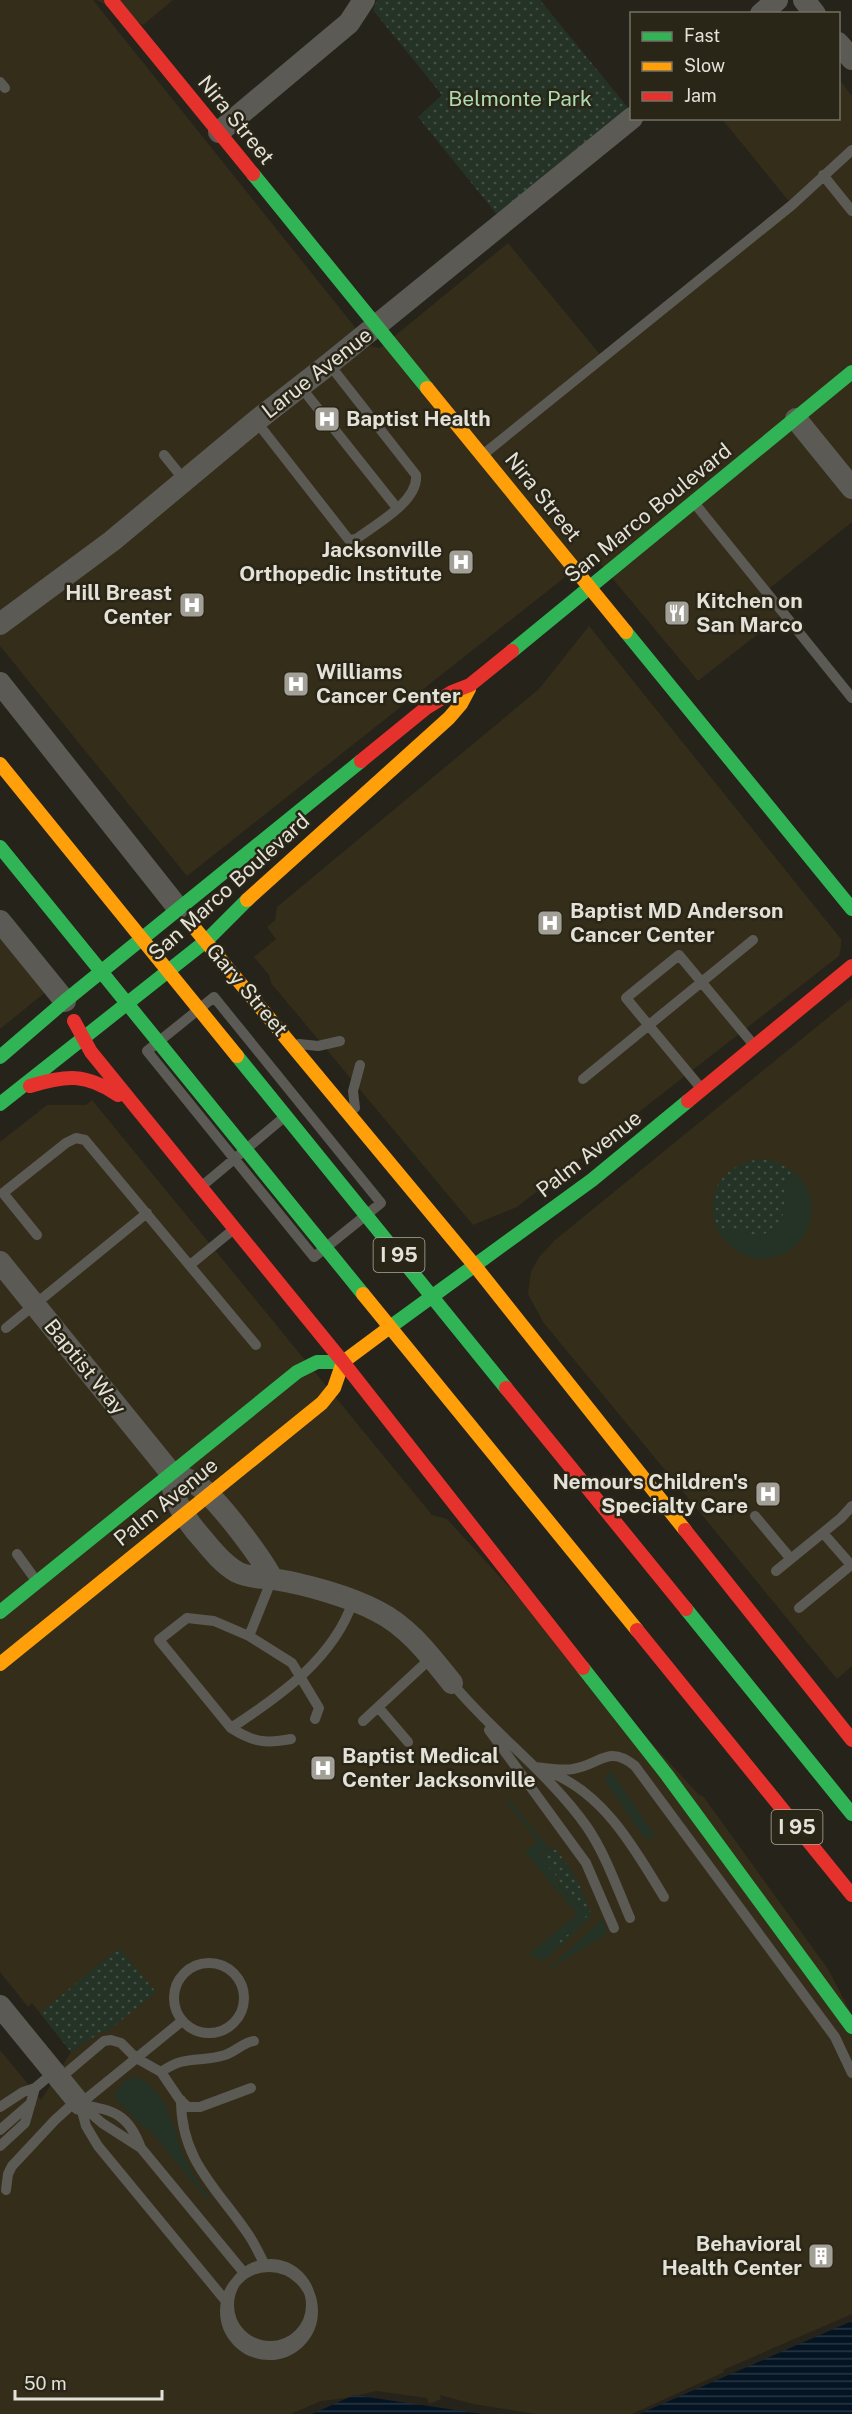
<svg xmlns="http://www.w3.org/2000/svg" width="852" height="2414" viewBox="0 0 852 2414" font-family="'Public Sans',sans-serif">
  <defs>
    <pattern id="grass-dots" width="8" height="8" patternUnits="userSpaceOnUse" patternTransform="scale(1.5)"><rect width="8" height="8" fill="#243325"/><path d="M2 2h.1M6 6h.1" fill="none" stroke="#445044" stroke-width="1.8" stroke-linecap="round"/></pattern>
    <pattern id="water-rules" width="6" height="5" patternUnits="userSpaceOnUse" patternTransform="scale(1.5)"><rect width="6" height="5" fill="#041423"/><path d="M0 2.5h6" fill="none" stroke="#283642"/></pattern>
  </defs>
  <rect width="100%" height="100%" fill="#26231b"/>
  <path fill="#332d1a" d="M0 0H93L370 346 380 348 508 243 602 357 792 205 722 119 838 118 839 79 852 96V522L765 592 782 615 698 681 593 555 187 876 0 646Z
    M97 0H173L143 25Z
    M589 626 841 939V947L839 956 517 1207 473 1225 271 983 269 975 254 957 276 939 267 927 275 920 277 907 539 689Z
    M0 932 47 991 0 1029Z
    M852 998V1666L837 1679 543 1322 528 1294 531 1271 540 1256 555 1240Z
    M92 1100 432 1515 447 1519 699 1795 703 1796 828 1969 852 2015V2314L723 2370 724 2372 632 2414H536L473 2404 440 2395 441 2399 429 2404 427 2398 376 2391 347 2398 321 2401 291 2414H0V2050L41 2100 71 2052 32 2003 28 2007 0 1972V1142L47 1105H86Z"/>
  <path fill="url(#grass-dots)" d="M377 0H540L630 110 499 217 418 117 442 95 373 10Z
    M758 1159 775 1161 794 1172C781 1180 786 1194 784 1208 784 1214 781 1221 778 1227L757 1238 732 1228 717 1231C705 1193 719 1168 758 1159Z
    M547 1845 550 1849 557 1850 577 1879 591 1913 590 1918 558 1949 559 1941 583 1923 573 1898C562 1895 561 1885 556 1876 553 1870 545 1869 543 1863 541 1855 546 1852 547 1845Z
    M119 1948 156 1992 107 2032H101L71 2052 40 2013Z"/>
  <path fill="#243325" d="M794 1172C847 1220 768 1302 717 1231L732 1228 757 1238 778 1227C781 1221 784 1214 784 1208 786 1194 781 1180 794 1172Z
    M611 1771 655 1836 650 1839 642 1835 606 1782 605 1778Z
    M504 1799 510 1801 547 1845 546 1849 542 1854C543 1865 547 1865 554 1873 557 1877 557 1882 560 1886 569 1901 581 1899 586 1919L559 1941C557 1951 551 1957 541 1961L529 1954 577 1914 525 1852 538 1841Z
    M602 1919 606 1928V1934L550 1969V1967Z
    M135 2077C168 2089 171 2125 183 2154 190 2170 199 2184 210 2198L208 2200 148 2128 145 2129 116 2100 115 2092 121 2087 124 2080Z"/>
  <path fill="url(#water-rules)" d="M852 2321V2414H639Z
    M354 2395 482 2414H312Z"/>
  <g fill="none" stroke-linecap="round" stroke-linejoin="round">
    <path stroke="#5c5a54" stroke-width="10" d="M0 82 5 88
      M823 175 852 211
      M300 386 397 508
      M256 421 349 540 356 539C375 525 419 501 416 475L329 364
      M485 453 792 205 852 150
      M164 455 185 481
      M696 505 852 698
      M214 997 381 1203 314 1257 147 1051Z
      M299 1044 318 1046 340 1041
      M583 1079 753 940
      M700 1087 626 998 679 955 753 1044
      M355 1108 353 1091 360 1065
      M202 1186 282 1119
      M37 1235 3 1193 66 1143 76 1138 85 1140 256 1345
      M190 1265 234 1229
      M6 1328 147 1213
      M755 1516 791 1559
      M17 1554 35 1579
      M776 1571 841 1518 852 1506
      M799 1608 851 1565 823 1533
      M249 1636 272 1579
      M452 1683C494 1734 549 1773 587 1827 606 1855 617 1888 630 1918
      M378 1707 408 1742
      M315 1719 319 1708 292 1663 249 1636 214 1621 187 1618 159 1640 231 1728C280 1696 334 1658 353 1601
      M363 1721 431 1658
      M231 1728C253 1742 265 1744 291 1739
      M489 1730 586 1863 614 1928
      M535 1767C547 1768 561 1771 573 1769 600 1765 608 1744 635 1766L835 2037 852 2073
      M549 1772C604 1793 635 1849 664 1897
      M174 1998a35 35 0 1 1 70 0a35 35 0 1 1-70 0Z
      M161 2072C186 2054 200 2063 225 2055 235 2052 244 2042 254 2041
      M59 2079 104 2041 111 2040 121 2043 136 2058 161 2072 180 2100 188 2107H200L251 2088
      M181 2100C181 2161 217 2188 248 2234 255 2244 260 2256 266 2267
      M80 2104 86 2126 98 2146 225 2300
      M80 2104C114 2111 128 2113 141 2148L245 2274
      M80 2104 182 2021
      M80 2104 102 2123 141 2148
      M0 2107 23 2092 35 2088 54 2072
      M0 2130 31 2103
      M0 2146 25 2123 35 2088
      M6 2190 8 2174 12 2166 55 2120 77 2100
      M229 2305a41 41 0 1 1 82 0a41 41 0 1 1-82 0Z
      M225 2311a44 44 0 1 1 88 0a44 44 0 1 1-88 0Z"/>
    <path stroke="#5c5a54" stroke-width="22" d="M804 0 815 14
      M761 14 777 0
      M838 43 852 59
      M219 132 349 23 364 0
      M796 419 852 488
      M0 624 112 541 256 421 329 364 632 118
      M0 683 178 908
      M0 921 65 1001
      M0 1262 171 1473C182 1476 191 1480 200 1487 220 1502 260 1556 272 1578
      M171 1473C172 1497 181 1512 195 1530 208 1545 220 1562 237 1572 249 1578 260 1577 273 1579 305 1584 348 1596 377 1611 409 1627 430 1656 452 1683
      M0 2006 80 2104"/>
    <path stroke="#30b455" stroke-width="14" d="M253 174 427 388
      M626 632 852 909
      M512 651 852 372
      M0 847 363 1294
      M237 1056 506 1388
      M0 1057 65 1001 361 761
      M0 1104 206 941 247 900
      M386 1330 592 1180 688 1101
      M686 1609 852 1814
      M0 1612 297 1372 317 1362H343
      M583 1668 667 1775 852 2027"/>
    <path stroke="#ff9f0a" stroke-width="14" d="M427 388 626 632
      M0 764 237 1056
      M247 900 449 718 461 704 469 689
      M192 925 475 1266
      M475 1266 685 1530
      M363 1294 637 1630
      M0 1664 322 1403 334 1388 343 1362 386 1330"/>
    <path stroke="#e5322d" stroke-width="14" d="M111 0 253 174
      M361 761 426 708 452 692 470 685 512 651
      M74 1021 91 1052 343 1362
      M30 1086C66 1075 86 1073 118 1095
      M688 1101 852 966
      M343 1362 583 1668
      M506 1388 686 1609
      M685 1530 852 1740
      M637 1630 852 1895"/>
  </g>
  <defs>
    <symbol id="hospital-square" viewBox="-11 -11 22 22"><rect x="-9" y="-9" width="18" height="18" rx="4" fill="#a29f96" stroke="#2a2617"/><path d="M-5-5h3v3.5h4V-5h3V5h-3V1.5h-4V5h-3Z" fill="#fff"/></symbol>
    <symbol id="restaurant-square" viewBox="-11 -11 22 22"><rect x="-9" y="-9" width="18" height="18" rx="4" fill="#a29f96" stroke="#2a2617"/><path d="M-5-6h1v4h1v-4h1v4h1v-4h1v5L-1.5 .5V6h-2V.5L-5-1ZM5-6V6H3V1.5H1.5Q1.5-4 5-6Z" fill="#fff"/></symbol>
    <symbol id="building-square" viewBox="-11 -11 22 22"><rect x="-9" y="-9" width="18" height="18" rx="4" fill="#a29f96" stroke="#2a2617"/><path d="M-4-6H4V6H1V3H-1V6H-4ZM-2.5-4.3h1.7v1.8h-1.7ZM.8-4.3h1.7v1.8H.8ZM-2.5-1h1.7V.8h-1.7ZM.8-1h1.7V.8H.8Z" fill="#fff"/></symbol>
  </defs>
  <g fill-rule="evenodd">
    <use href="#hospital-square" x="312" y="404" width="30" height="30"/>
    <use href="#hospital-square" x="446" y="547" width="30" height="30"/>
    <use href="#hospital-square" x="177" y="590" width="30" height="30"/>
    <use href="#restaurant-square" x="662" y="598" width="30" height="30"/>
    <use href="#hospital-square" x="281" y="669" width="30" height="30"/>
    <use href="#hospital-square" x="535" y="908" width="30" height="30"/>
    <use href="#hospital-square" x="753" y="1479" width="30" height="30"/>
    <use href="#hospital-square" x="308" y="1753" width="30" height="30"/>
    <use href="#building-square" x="806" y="2241" width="30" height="30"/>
  </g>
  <g text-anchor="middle" stroke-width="5" stroke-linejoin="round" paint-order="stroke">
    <g fill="#2a2617" stroke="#acaa9e" stroke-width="1.5">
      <rect x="373.5" y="1238" width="51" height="34" rx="4.5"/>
      <rect x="771.5" y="1810" width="51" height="34" rx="4.5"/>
    </g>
    <g font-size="20" font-weight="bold" fill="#e4e2d8">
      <text x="399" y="1262">I 95</text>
      <text x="797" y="1834">I 95</text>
    </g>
    <g font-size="21" fill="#addbb1" stroke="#2a2617">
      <text x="520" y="106">Belmonte Park</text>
    </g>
    <g font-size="21" fill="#e4e2d8" stroke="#2a2617">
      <text transform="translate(236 120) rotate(51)" y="7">Nira Street</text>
      <text transform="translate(317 373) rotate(-38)" y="7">Larue Avenue</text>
      <text transform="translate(543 497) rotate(51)" y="7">Nira Street</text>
      <text transform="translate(648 513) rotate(-39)" y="7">San Marco Boulevard</text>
      <text transform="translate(229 887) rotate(-42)" y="7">San Marco Boulevard</text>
      <text transform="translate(247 990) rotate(50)" y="7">Gary Street</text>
      <text transform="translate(589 1154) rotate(-38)" y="7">Palm Avenue</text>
      <text transform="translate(85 1367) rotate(51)" y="7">Baptist Way</text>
      <text transform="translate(166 1502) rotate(-39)" y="7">Palm Avenue</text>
    </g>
    <g font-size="21" font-weight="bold" fill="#e4e2d8" stroke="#2a2617" text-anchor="start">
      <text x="346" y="426">Baptist Health</text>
      <text x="442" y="557" text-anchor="end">Jacksonville<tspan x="442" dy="24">Orthopedic Institute</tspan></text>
      <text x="172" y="600" text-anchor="end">Hill Breast<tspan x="172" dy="24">Center</tspan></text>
      <text x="696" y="608">Kitchen on<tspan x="696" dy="24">San Marco</tspan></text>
      <text x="316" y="679">Williams<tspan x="316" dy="24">Cancer Center</tspan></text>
      <text x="570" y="918">Baptist MD Anderson<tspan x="570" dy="24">Cancer Center</tspan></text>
      <text x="748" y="1489" text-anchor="end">Nemours Children's<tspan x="748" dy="24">Specialty Care</tspan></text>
      <text x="342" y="1763">Baptist Medical<tspan x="342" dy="24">Center Jacksonville</tspan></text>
      <text x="802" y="2251" text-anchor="end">Behavioral<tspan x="802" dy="24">Health Center</tspan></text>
    </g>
  </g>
  <rect x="630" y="12" width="210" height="108" fill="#2a2617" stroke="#747164" stroke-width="1.5"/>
  <rect x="642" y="32" width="30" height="9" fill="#30b455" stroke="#747164" stroke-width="1.5"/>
  <text x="684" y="42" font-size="18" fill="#e4e2d8">Fast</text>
  <rect x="642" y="62" width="30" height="9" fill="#ff9f0a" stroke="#747164" stroke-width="1.5"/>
  <text x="684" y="72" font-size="18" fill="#e4e2d8">Slow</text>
  <rect x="642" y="92" width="30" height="9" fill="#e5322d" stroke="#747164" stroke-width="1.5"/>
  <text x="684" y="102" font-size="18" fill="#e4e2d8">Jam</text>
  <path d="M15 2390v9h147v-9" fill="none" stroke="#e4e2d8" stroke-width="3"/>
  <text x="24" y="2390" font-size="18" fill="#e4e2d8" stroke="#2a2617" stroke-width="4.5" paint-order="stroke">50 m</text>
</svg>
